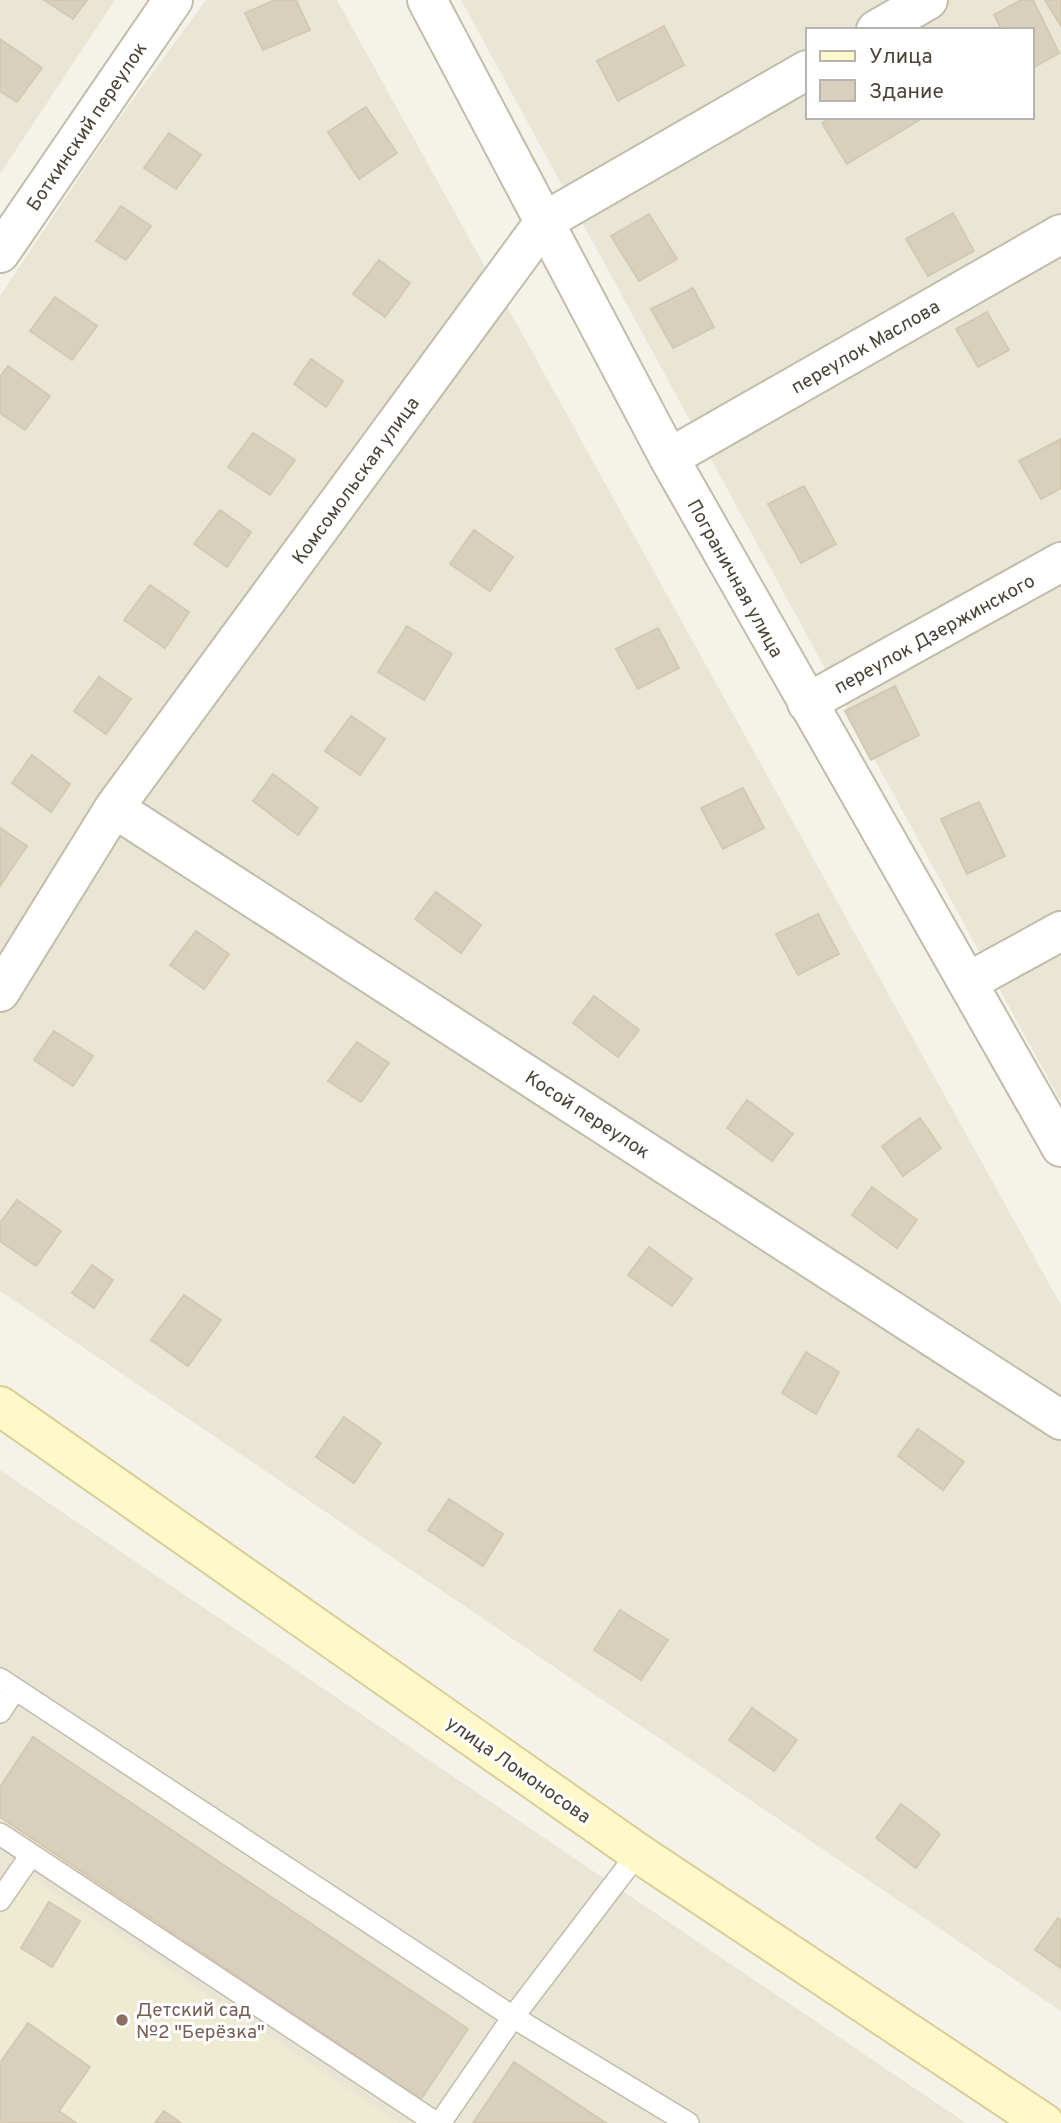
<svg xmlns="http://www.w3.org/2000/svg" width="1061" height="2123" viewBox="0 0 1061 2123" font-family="Overpass,sans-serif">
  <rect width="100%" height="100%" fill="#f5f3e9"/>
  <path fill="#eae6d6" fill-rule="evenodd" d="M0 0H115L0 174Z
    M206 0H337L1061 1305V2011L0 1291V296L112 128Z
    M461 0H1061V1102ZM807 30H1031V117H807Z
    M0 1470 966 2123H0Z"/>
  <path fill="#efead2" d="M28 1875 399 2123H0V1917Z"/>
  <path fill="#d8d0bd" stroke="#d3c9b0" stroke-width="2" d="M44 0H87L73 19Z
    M275 0H296L310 30 263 50 245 13Z
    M1021 0H1033L1059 53 1031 69V30H1002L994 15Z
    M1045 0H1061V26Z
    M664 26 684 65 618 101 597 61Z
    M0 39 42 68 17 102 0 91Z
    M366 107 397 153 359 179 328 132Z
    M832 117H919L921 119 847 164 822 123Z
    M169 133 201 155 176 189 144 168Z
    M121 206 151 226 126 260 96 241Z
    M953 213 974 251 928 276 906 239Z
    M649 214 677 259 639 281 611 236Z
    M379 260 410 283 385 317 353 294Z
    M693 288 714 327 673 348 651 309Z
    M55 297 97 326 72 360 30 331Z
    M987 312 1009 350 978 367 956 329Z
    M311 359 343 381 326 407 294 384Z
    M8 366 50 396 25 430 0 413V377Z
    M253 433 295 460 270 495 228 467Z
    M1061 439V488L1041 499 1019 461Z
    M804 486 836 544 801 563 768 504Z
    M220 510 251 532 227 567 194 544Z
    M474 530 513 557 490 591 450 564Z
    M150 585 189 612 165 648 124 620Z
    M407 626 452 654 424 700 378 672Z
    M658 628 679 668 638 689 616 649Z
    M99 677 131 699 106 734 74 711Z
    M895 686 919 735 871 760 845 711Z
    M351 716 385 739 360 775 325 751Z
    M32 755 70 784 51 812 12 783Z
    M273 774 318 808 298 835 253 801Z
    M743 788 764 828 723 849 701 808Z
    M979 802 1005 856 967 874 941 819Z
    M0 828 27 846 0 886Z
    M436 892 481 925 461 953 415 919Z
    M818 914 839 954 798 975 776 934Z
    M196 931 229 954 204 989 170 965Z
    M594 996 639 1030 618 1057 573 1023Z
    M54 1031 93 1056 73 1086 34 1060Z
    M357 1042 389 1063 361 1102 328 1081Z
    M747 1100 793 1134 772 1161 727 1128Z
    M920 1118 941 1148 903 1176 882 1146Z
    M872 1187 917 1220 897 1248 852 1215Z
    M17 1200 61 1231 36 1266 0 1241V1223Z
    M649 1247 692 1279 672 1306 628 1275Z
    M92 1265 113 1280 94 1308 72 1293Z
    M184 1295 221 1320 188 1366 151 1340Z
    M806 1352 839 1372 816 1414 782 1393Z
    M344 1417 381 1443 354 1483 316 1457Z
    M918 1429 964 1462 943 1490 898 1456Z
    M449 1499 503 1534 483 1566 428 1530Z
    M620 1610 668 1640 641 1680 594 1650Z
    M752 1708 797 1740 774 1771 729 1740Z
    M33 1737 468 2029 421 2099 0 1817V1787Z
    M901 1804 940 1834 916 1868 876 1838Z
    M49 1902 80 1921 52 1967 21 1948Z
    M1058 1918 1061 1920V1968L1035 1950Z
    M28 2023 90 2067 59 2111 76 2123H0V2063Z
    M514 2062 606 2123H473Z
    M164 2111 181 2123H155Z"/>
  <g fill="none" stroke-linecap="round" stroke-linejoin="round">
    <defs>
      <path id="lane" d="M0 1679 513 2017 688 2123
        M0 1712 15 1689
        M0 1834 436 2123
        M0 1900 31 1855
        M440 2123 513 2017 638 1853"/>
      <path id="street" d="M427 0 669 458 1061 1147
        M876 30 928 0
        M0 253 173 0
        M669 458 1061 234
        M807 703 1061 562
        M114 808 1061 1420
        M968 982 1061 931
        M0 992 114 808 545 221 807 70"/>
      <path id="secondary" d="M0 1406 638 1853 1044 2123"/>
    </defs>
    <use href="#lane" stroke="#c2bcaa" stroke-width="24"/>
    <use href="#street" stroke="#c2bcaa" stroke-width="42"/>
    <use href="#secondary" stroke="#d9ce95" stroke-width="42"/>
    <use href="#lane" stroke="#fff" stroke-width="21"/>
    <use href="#street" stroke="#fff" stroke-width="38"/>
    <use href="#secondary" stroke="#fff8c9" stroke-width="38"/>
  </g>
  <circle fill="#8d6e63" stroke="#fff" stroke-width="2.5" cx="122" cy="2020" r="7"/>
  <g text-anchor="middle" stroke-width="6" stroke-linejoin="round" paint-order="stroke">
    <g font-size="19" fill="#4a4436" stroke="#fff">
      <text transform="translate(86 126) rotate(-56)" y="7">Боткинский переулок</text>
      <text transform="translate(865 346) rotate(-30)" y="7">переулок Маслова</text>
      <text transform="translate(355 480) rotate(-54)" y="7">Комсомольская улица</text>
      <text transform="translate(736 578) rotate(61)" y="7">Пограничная улица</text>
      <text transform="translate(934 633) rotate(-29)" y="7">переулок Дзержинского</text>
      <text transform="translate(588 1114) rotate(33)" y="7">Косой переулок</text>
      <text transform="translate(519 1769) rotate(35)" y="7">улица Ломоносова</text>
    </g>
    <g font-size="19" fill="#785e54" stroke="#fff" text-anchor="start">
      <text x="136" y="2016">Детский сад<tspan x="136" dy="22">№2 "Берёзка"</tspan></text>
    </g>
  </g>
  <rect x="806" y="28" width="228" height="91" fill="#ffffff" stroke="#b7b4af" stroke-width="2"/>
  <rect x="820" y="51" width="35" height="10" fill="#fff8c9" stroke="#b7b4af" stroke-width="2"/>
  <text x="869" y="63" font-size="21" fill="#4a4436">Улица</text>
  <rect x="820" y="80" width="35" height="21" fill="#d8d0bd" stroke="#b7b4af" stroke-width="2"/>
  <text x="869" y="98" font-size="21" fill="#4a4436">Здание</text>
</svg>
